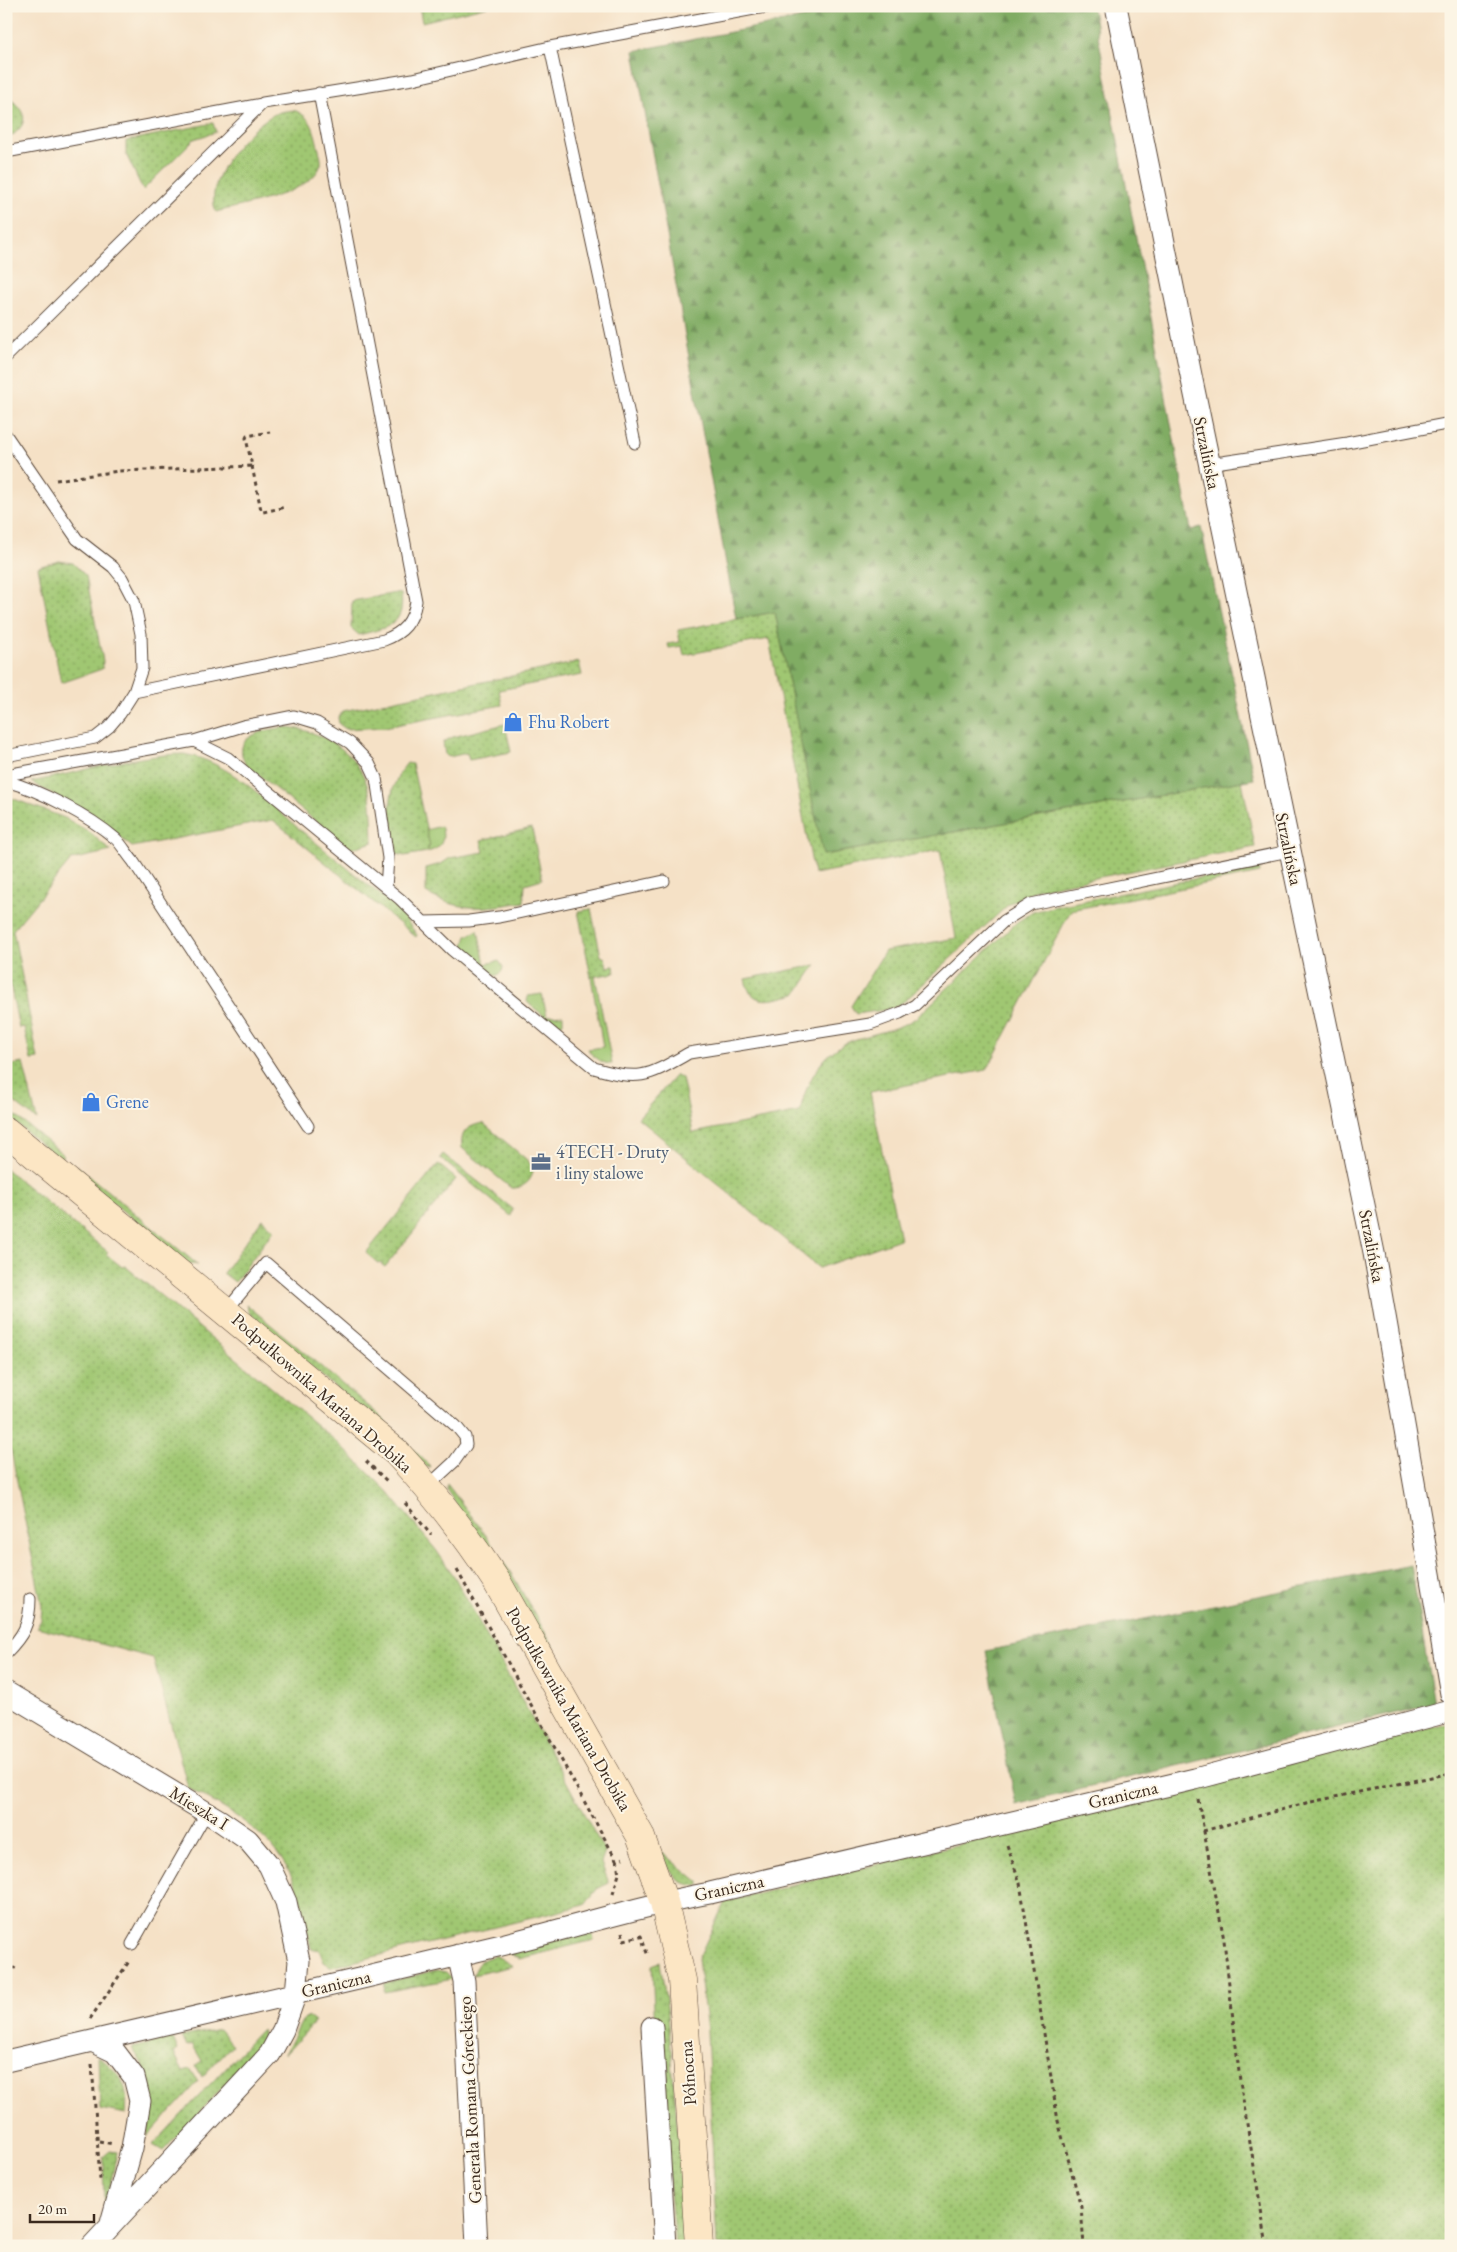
<svg xmlns="http://www.w3.org/2000/svg" width="1457" height="2252" viewBox="0 0 1457 2252" font-family="'EB Garamond',serif">
  <defs>
    <pattern id="grass-dots" width="8" height="8" patternUnits="userSpaceOnUse" patternTransform="scale(1.25)"><rect width="8" height="8" fill="#a0c772"/><path d="M2 2h.1M6 6h.1" fill="none" stroke="#84a25d" stroke-width="1.8" stroke-linecap="round"/></pattern>
    <pattern id="forest-firs" width="22" height="20" patternUnits="userSpaceOnUse" patternTransform="scale(1.25)"><rect width="22" height="20" fill="#80ac64"/><path d="M5 1l3.5 6h-7zM16 11l3.5 6h-7z" fill="#6a8c52"/></pattern>
  </defs>
  <rect width="100%" height="100%" fill="#fcf5e5"/>
  <filter id="ink" filterUnits="userSpaceOnUse"><feTurbulence type="fractalNoise" baseFrequency=".02" numOctaves="2"/><feDisplacementMap in="SourceGraphic" scale="10" xChannelSelector="R" yChannelSelector="G"/><feConvolveMatrix kernelMatrix="1 2 1 2 8 2 1 2 1" color-interpolation-filters="sRGB"/></filter>
  <filter id="wash" filterUnits="userSpaceOnUse"><feTurbulence type="fractalNoise" baseFrequency=".0096" numOctaves="4" result="noise"/><feDisplacementMap in="SourceGraphic" scale="20" xChannelSelector="R" yChannelSelector="G"/><feGaussianBlur stdDeviation="1.12" result="paint"/><feColorMatrix in="noise" values="0 0 0 0 0 0 0 0 0 0 0 0 0 0 0 0 0 1.4 0 .05"/><feComposite in="paint" operator="in"/></filter>
  <g filter="url(#wash)">
    <rect width="100%" height="100%" fill="#f5e1c6"/>
    <path fill="url(#grass-dots)" stroke="#6e7848" d="M419 6H488L422 22Z
      M6 95C27 112 32 123 6 140Z
      M294 110C310 117 313 125 317 142 318 148 322 158 321 164 313 194 242 205 216 212 203 180 247 128 275 114 280 111 288 111 294 110Z
      M213 123 216 132 194 139 143 190 126 154V141Z
      M59 561 73 563 86 576 103 661 102 669 61 683 38 567Z
      M396 593 401 594C406 627 384 628 359 635L351 628 352 601Z
      M775 612 824 855 1242 781 1255 847 1038 889 1010 903 906 1000 891 1009 856 1014 851 1006 885 951 956 938 940 850 814 874 769 639 684 655 682 646 669 648 668 644 680 642 678 630Z
      M579 662 582 675 499 690 502 705 385 727 346 729 339 724 338 717 343 711Z
      M505 724 511 752 469 760 467 753 449 757 445 755 443 742 453 737Z
      M287 727C321 731 356 750 367 785 373 803 372 824 373 842L350 849 246 765C229 735 265 730 287 727Z
      M184 754C229 762 264 799 298 828 332 855 365 883 399 910L417 935 416 937 273 820 132 847 99 820 31 782C81 772 133 755 184 754Z
      M407 763 412 764 430 845 427 852 404 856 395 853 393 848C388 818 386 788 407 763Z
      M6 796 65 818 88 831 111 851 71 860 13 930 38 1059 31 1060 24 1027 19 1028 6 964Z
      M532 828 542 879 525 884 524 902C486 908 462 913 426 893V868L441 864 450 858 484 852 481 840Z
      M1259 866 1260 873 1071 910 987 1070 870 1092 900 1239 819 1268 638 1118 676 1075 682 1078 683 1082 693 1133 800 1112C806 1082 822 1051 853 1040 875 1033 897 1030 916 1018L1017 922 1033 912 1052 907Z
      M591 909 601 956 605 958 607 967 614 966 615 973 591 977 578 911Z
      M816 965 796 994C774 999 751 1009 745 979Z
      M23 1063 37 1120 6 1096V1066Z
      M6 1108 64 1155 59 1159 6 1115Z
      M483 1123 526 1159 533 1167C534 1180 523 1189 511 1188L462 1148C460 1131 468 1126 483 1123Z
      M443 1154 513 1209 511 1216 440 1158Z
      M438 1164 456 1179 385 1267 380 1263 379 1264 366 1253Z
      M77 1166 198 1265 187 1263 76 1173Z
      M6 1169 108 1252 106 1254 122 1267 125 1266 337 1442 387 1491 436 1550 454 1576 605 1852 601 1863 609 1883 597 1889 585 1905 332 1967 324 1962 319 1950 311 1948C306 1928 301 1895 292 1877 269 1831 231 1812 188 1788L153 1658 37 1627 41 1620 42 1606 6 1426Z
      M262 1219 274 1230 235 1282 223 1273Z
      M246 1304 379 1415 431 1467H427L249 1313Z
      M447 1484 485 1534 514 1578 554 1648 546 1642 446 1489Z
      M1451 1723V2246H717L707 2031 698 1959 725 1902Z
      M661 1851 699 1882V1886C675 1885 669 1871 661 1851Z
      M589 1933 593 1936 594 1940 519 1959 507 1952Z
      M495 1955 513 1966 473 1975 480 1961Z
      M660 1962 668 2013 687 2246H675L655 2029 652 1965Z
      M436 1970 446 1972 453 1979 384 1992 385 1983Z
      M307 2016 315 2022 285 2054 302 2021Z
      M219 2029 232 2045 202 2077 196 2066 202 2061 192 2044 187 2046 181 2037Z
      M262 2029C266 2041 256 2050 249 2059L163 2151 153 2145Z
      M173 2038 178 2050 174 2053 183 2071 190 2069 198 2082 147 2137C154 2100 155 2080 132 2048Z
      M98 2056C121 2074 129 2083 126 2114L100 2109Z
      M110 2151 117 2152 107 2203 104 2204 103 2157Z"/>
    <path fill="url(#forest-firs)" stroke="#5e6b41" d="M864 6H1089L1093 9 1191 530 1201 527 1254 779 823 855 775 612 736 619 634 51Z
      M1411 1565 1434 1704 1016 1805 986 1651Z"/>
    <path fill="#a0c772" stroke="#6e7848" d="M441 826C446 840 441 849 427 852L430 845 426 830Z
      M478 930 485 964 499 961 503 967C502 973 500 974 495 976L468 954 464 945 467 936Z
      M595 976 612 1064C602 1064 593 1058 588 1049L603 1047 591 977Z
      M542 994 547 1016 563 1015V1023L559 1026 555 1025 527 1002 528 996Z"/>
  </g>
  <g filter="url(#ink)">
    <g fill="none" stroke-linecap="round" stroke-linejoin="round">
      <defs>
        <path id="lane" d="M550 47 635 443
          M6 152 262 104
          M6 357 263 103 413 79 550 47 771 6
          M6 435 77 539 113 567 122 578 134 601 141 634 142 668 134 692 120 714 109 727 95 738 6 756
          M1209 464 1347 443 1451 423
          M134 692 384 640C403 633 413 622 416 601L319 93
          M194 741 243 726 294 716 317 723 350 743 369 763 376 778 388 858 386 888
          M6 775 194 741 228 758 400 899 452 950 594 1068C641 1082 648 1076 689 1053L870 1024 900 1013 915 1005 1004 921 1031 904 1289 851
          M6 781C41 791 88 815 116 839 122 845 127 854 133 861L308 1126
          M423 922 469 921 499 917 664 881
          M226 1311 266 1263 456 1426 465 1437 466 1445 454 1462 427 1487
          M6 1653C23 1636 30 1624 30 1599
          M132 1944 207 1812"/>
        <path id="street" d="M1116 6 1193 385 1374 1253 1451 1694
          M6 1692 219 1820 248 1840 269 1865 286 1902 299 1961 296 1993 283 2030 270 2054 92 2246
          M458 1955 464 1981 477 2246
          M652 2027 665 2246
          M92 2041 115 2052 134 2077 140 2101 132 2148 111 2223
          M6 2061C169 2023 331 1986 493 1947 565 1930 637 1906 710 1893L1195 1779 1451 1711"/>
        <path id="secondary" d="M6 1131 396 1452C434 1493 467 1536 497 1582L640 1835 664 1902 682 1980 699 2246"/>
      </defs>
      <use href="#lane" stroke="#574537" stroke-width="13"/>
      <use href="#street" stroke="#574537" stroke-width="23"/>
      <use href="#secondary" stroke="#574537" stroke-width="29"/>
      <path stroke="#574537" stroke-width="3" stroke-dasharray="4 4" stroke-linecap="butt" d="M252 466 261 510 263 512 286 507
        M56 480 119 471 252 466 246 438 247 436 270 432
        M366 1461 387 1481
        M405 1503 431 1535
        M457 1570 617 1861
        M1198 1799 1224 1940 1240 2081 1267 2246
        M1203 1831 1306 1803 1451 1773
        M1007 1845 1020 1883 1058 2121 1081 2207 1084 2246
        M613 1894 619 1874 617 1861 623 1858
        M622 1932 624 1940 641 1936 648 1956
        M6 1983 15 1967
        M90 2019 130 1960
        M92 2064 100 2180
        M99 2141 113 2144"/>
      <use href="#lane" stroke="#fff" stroke-width="11"/>
      <use href="#street" stroke="#fff" stroke-width="21"/>
      <use href="#secondary" stroke="#fce6c4" stroke-width="28"/>
    </g>
  </g>
  <defs>
    <symbol id="shop-bare" viewBox="-9 -9 18 18"><path d="M-5-2.5h2.3a2.7 3.5 0 0 1 5.4 0H5L5.5 6h-11ZM-1.5-2.5h3a1.5 2.3 0 0 0-3 0Z" fill="#3f7fe0" stroke="#fcf5e5" stroke-width="2.5" paint-order="stroke"/></symbol>
    <symbol id="office-bare" viewBox="-9 -9 18 18"><path d="M-6-3h4V-5.5h4V-3h4V5H-6ZM-1-4.5V-3h2v-1.5ZM-6 0V1H6V0Z" fill="#5c6f8a" stroke="#fcf5e5" stroke-width="2.5" paint-order="stroke"/></symbol>
  </defs>
  <g fill-rule="evenodd">
    <use href="#shop-bare" x="499" y="708" width="28" height="28"/>
    <use href="#shop-bare" x="77" y="1088" width="28" height="28"/>
    <use href="#office-bare" x="527" y="1148" width="28" height="28"/>
  </g>
  <g text-anchor="middle" stroke-width="4" stroke-linejoin="round" paint-order="stroke">
    <g font-size="18" fill="#3b2a1e" stroke="#fcf5e5">
      <text transform="translate(1207 453) rotate(78)" y="6">Strzalińska</text>
      <text transform="translate(1289 849) rotate(78)" y="6">Strzalińska</text>
      <text transform="translate(1372 1246) rotate(79)" y="6">Strzalińska</text>
      <text transform="translate(322 1393) rotate(41)" y="6">Podpułkownika Mariana Drobika</text>
      <text transform="translate(569 1709) rotate(60)" y="6">Podpułkownika Mariana Drobika</text>
      <text transform="translate(1123 1795) rotate(-13)" y="6">Graniczna</text>
      <text transform="translate(199 1808) rotate(32)" y="6">Mieszka I</text>
      <text transform="translate(729 1888) rotate(-12)" y="6">Graniczna</text>
      <text transform="translate(336 1984) rotate(-13)" y="6">Graniczna</text>
      <text transform="translate(688 2073) rotate(-94)" y="6">Północna</text>
      <text transform="translate(470 2100) rotate(-93)" y="6">Generała Romana Góreckiego</text>
    </g>
    <g font-size="18" fill="#366cbe" stroke="#fcf5e5" text-anchor="start">
      <text x="528" y="728">Fhu Robert</text>
      <text x="106" y="1108">Grene</text>
    </g>
    <g font-size="18" fill="#4e5e75" stroke="#fcf5e5" text-anchor="start">
      <text x="556" y="1158">4TECH - Druty<tspan x="556" dy="21">i liny stalowe</tspan></text>
    </g>
  </g>
  <rect width="1457" height="2252" fill="none" stroke="#fcf5e5" stroke-width="25"/>
  <path d="M30 2214v8h64v-8" fill="none" stroke="#3b2a1e" stroke-width="2.5"/>
  <text x="38" y="2214" font-size="15" fill="#3b2a1e" stroke="#fcf5e5" stroke-width="4" paint-order="stroke">20 m</text>
</svg>
